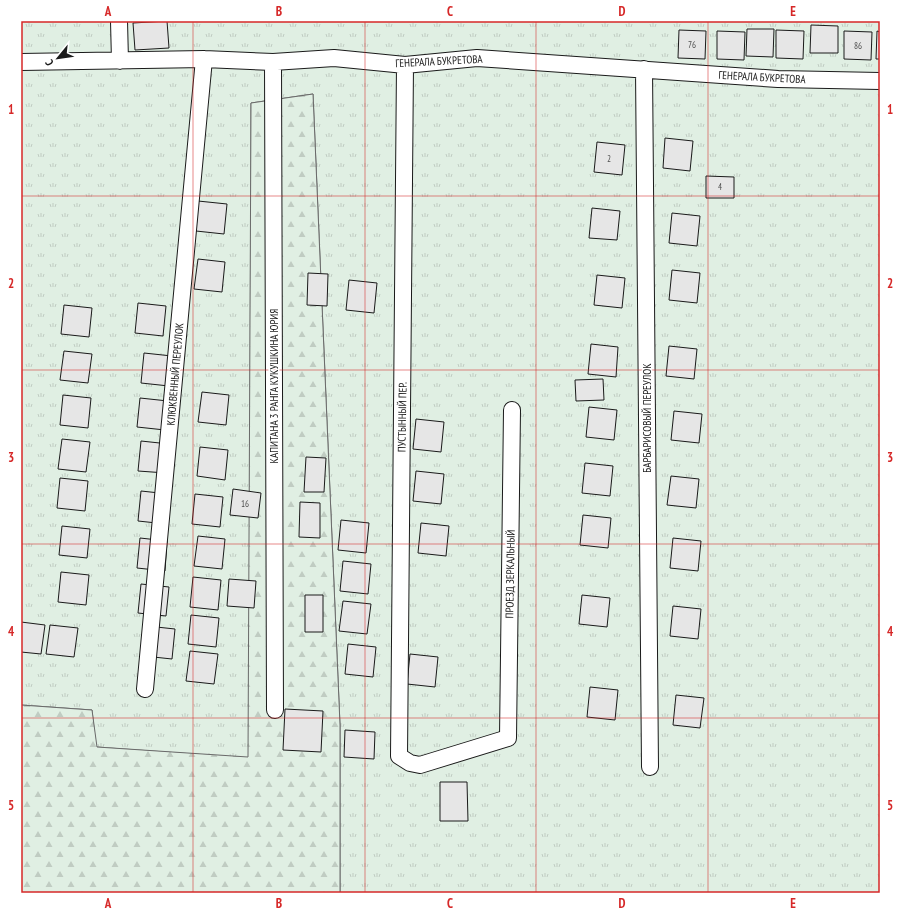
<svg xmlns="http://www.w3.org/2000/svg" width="901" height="914" viewBox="0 0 901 914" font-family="'PT Sans Narrow',sans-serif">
  <defs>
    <pattern id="grass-tufts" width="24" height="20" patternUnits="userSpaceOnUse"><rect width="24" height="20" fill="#e0efe3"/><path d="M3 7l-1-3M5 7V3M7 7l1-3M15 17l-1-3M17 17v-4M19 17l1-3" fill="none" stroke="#c0ccc2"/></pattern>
    <pattern id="forest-firs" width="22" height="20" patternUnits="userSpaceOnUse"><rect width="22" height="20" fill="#e0efe3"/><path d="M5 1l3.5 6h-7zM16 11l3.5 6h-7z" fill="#c0ccc2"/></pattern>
  </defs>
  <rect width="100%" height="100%" fill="#fff"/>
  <path fill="url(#grass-tufts)" stroke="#6a6a6a" d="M21 21H880V893H340V725L313 94 251 103 249 758 96 747 92 710 21 705Z"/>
  <path fill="url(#forest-firs)" stroke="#6a6a6a" d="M313 94 340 725V893H21V705L92 710 97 747 248 757 251 103Z"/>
  <path fill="#e6e6e6" stroke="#1a1a1a" d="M167 21 169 48 135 50 133 23Z
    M811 25 838 26V53H810Z
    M747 29H774L773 57 746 56Z
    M679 30 706 31 705 59 678 58Z
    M776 30 804 31 803 59 776 58Z
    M717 31 745 32 744 60 717 59Z
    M844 31 872 32 871 60 844 59Z
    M877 31 880 32V59H876Z
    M665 138 693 141 690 171 663 168Z
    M597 142 625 145 622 175 594 172Z
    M706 176 734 177V198H706Z
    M198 201 227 204 224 234 196 231Z
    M592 208 620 211 617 240 589 238Z
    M672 213 700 216 697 246 669 243Z
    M198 259 225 262 222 292 194 289Z
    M672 270 700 273 697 303 669 300Z
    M308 273 328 274 327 306 307 305Z
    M597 275 625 278 622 308 594 305Z
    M349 280 377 283 374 313 346 310Z
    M138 303 166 306 163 336 135 333Z
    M64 305 92 308 89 337 61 334Z
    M591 344 618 347 616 377 588 374Z
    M669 346 697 349 694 379 666 376Z
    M64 351 92 354 88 383 60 380Z
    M144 353 172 356 169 386 141 383Z
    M603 379 604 400 576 401 575 380Z
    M202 392 229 395 226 425 198 422Z
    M63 395 91 398 88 428 60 425Z
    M140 398 168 401 165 430 137 427Z
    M589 407 617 410 614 440 586 437Z
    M674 411 702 414 699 443 671 440Z
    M416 419 444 422 441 452 413 449Z
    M62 439 90 442 86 472 58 469Z
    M141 441 169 444 166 473 138 471Z
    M200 447 228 450 225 480 197 476Z
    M306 457 326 458 324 492H304Z
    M585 463 613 466 610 496 582 493Z
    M416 471 444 474 441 504 413 501Z
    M671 476 699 479 696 508 667 505Z
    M60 478 88 481 85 511 57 508Z
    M233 489 261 493 258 518 230 515Z
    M141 491 169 494 166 524 138 521Z
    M195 494 223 497 220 527 192 524Z
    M300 502 320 503V538L299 537Z
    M583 515 611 518 608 548 580 545Z
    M341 520 369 523 366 553 338 550Z
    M421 523 449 526 446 556 418 553Z
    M62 526 90 529 87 558 59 555Z
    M198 536 225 539 222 569 194 566Z
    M140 538 167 541 165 571 137 568Z
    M673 538 701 541 698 571 670 568Z
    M343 561 371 564 368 594 340 591Z
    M61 572 89 575 86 605 58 602Z
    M193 577 221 580 218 610 190 607Z
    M229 579 256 581 254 608 227 606Z
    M141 584 169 587 166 616 138 613Z
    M305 595H323V632H305Z
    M582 595 610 598 607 627 579 624Z
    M343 601 371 604 367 634 339 631Z
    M673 606 701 609 698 639 670 636Z
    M191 615 219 618 216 647 188 644Z
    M21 622 45 625 41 654 21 652Z
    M50 625 78 628 74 657 46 654Z
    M147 626 175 629 172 659 144 656Z
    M348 644 376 647 373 677 345 674Z
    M190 651 218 654 214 684 186 681Z
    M410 654 438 657 435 687 407 684Z
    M590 687 618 690 615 720 587 717Z
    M676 695 704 698 700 728 673 725Z
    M285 709 323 711 321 752 283 750Z
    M345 730 375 732 374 759 344 757Z
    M440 782H467L468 821H440Z"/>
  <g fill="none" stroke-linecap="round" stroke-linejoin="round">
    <defs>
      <path id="minor" d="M119 21 120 61
        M21 62 204 59 273 62 334 58 405 65 477 58 778 79 880 81
        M273 62 275 710
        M405 65 399 756 410 763 420 765 508 738 512 410
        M644 69 650 767
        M145 689 204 59"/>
    </defs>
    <use href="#minor" stroke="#1a1a1a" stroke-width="18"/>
    <use href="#minor" stroke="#fff" stroke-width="16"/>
  </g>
  <path fill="none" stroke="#d62828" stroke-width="1" stroke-opacity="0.55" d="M193 21V893M365 21V893M536 21V893M708 21V893M21 196H880M21 370H880M21 544H880M21 718H880"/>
  <g text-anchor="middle" stroke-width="3" stroke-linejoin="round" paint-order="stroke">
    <g font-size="9" fill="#4d4d4d">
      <text x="692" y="48">76</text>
      <text x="858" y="49">86</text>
      <text x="609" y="162">2</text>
      <text x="720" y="190">4</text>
      <text x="245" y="507">16</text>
    </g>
    <g font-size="11" fill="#1a1a1a" stroke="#fff">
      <text transform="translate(439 61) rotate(-3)" y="4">ГЕНЕРАЛА БУКРЕТОВА</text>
      <text transform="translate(762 77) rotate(3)" y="4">ГЕНЕРАЛА БУКРЕТОВА</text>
      <text transform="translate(175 374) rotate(-85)" y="4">КЛЮКВЕННЫЙ ПЕРЕУЛОК</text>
      <text transform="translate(274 386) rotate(-90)" y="4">КАПИТАНА 3 РАНГА КУКУШКИНА ЮРИЯ</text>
      <text transform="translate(402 417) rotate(-89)" y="4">ПУСТЫННЫЙ ПЕР.</text>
      <text transform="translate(647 418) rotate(-90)" y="4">БАРБАРИСОВЫЙ ПЕРЕУЛОК</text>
      <text transform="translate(510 574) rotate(-89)" y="4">ПРОЕЗД ЗЕРКАЛЬНЫЙ</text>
    </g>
  </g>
  <rect width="901" height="914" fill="none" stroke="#ffffff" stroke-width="44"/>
  <g transform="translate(58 58) rotate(241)" stroke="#ffffff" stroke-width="3" paint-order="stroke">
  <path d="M0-3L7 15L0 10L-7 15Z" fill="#1a1a1a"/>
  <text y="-6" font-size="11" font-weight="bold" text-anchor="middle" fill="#1a1a1a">С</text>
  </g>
  <rect x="22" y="22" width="857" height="870" fill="none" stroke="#d62828" stroke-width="1.5"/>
  <g font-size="13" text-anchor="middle" font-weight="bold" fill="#d62828">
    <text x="108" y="16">A</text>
    <text x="279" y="16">B</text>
    <text x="450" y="16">C</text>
    <text x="622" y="16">D</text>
    <text x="793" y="16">E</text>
    <text x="11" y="114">1</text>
    <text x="890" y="114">1</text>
    <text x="11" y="288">2</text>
    <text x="890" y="288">2</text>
    <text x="11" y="462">3</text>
    <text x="890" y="462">3</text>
    <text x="11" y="636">4</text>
    <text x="890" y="636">4</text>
    <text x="11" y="810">5</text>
    <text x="890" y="810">5</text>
    <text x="108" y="908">A</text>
    <text x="279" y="908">B</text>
    <text x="450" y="908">C</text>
    <text x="622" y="908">D</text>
    <text x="793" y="908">E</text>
  </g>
</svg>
